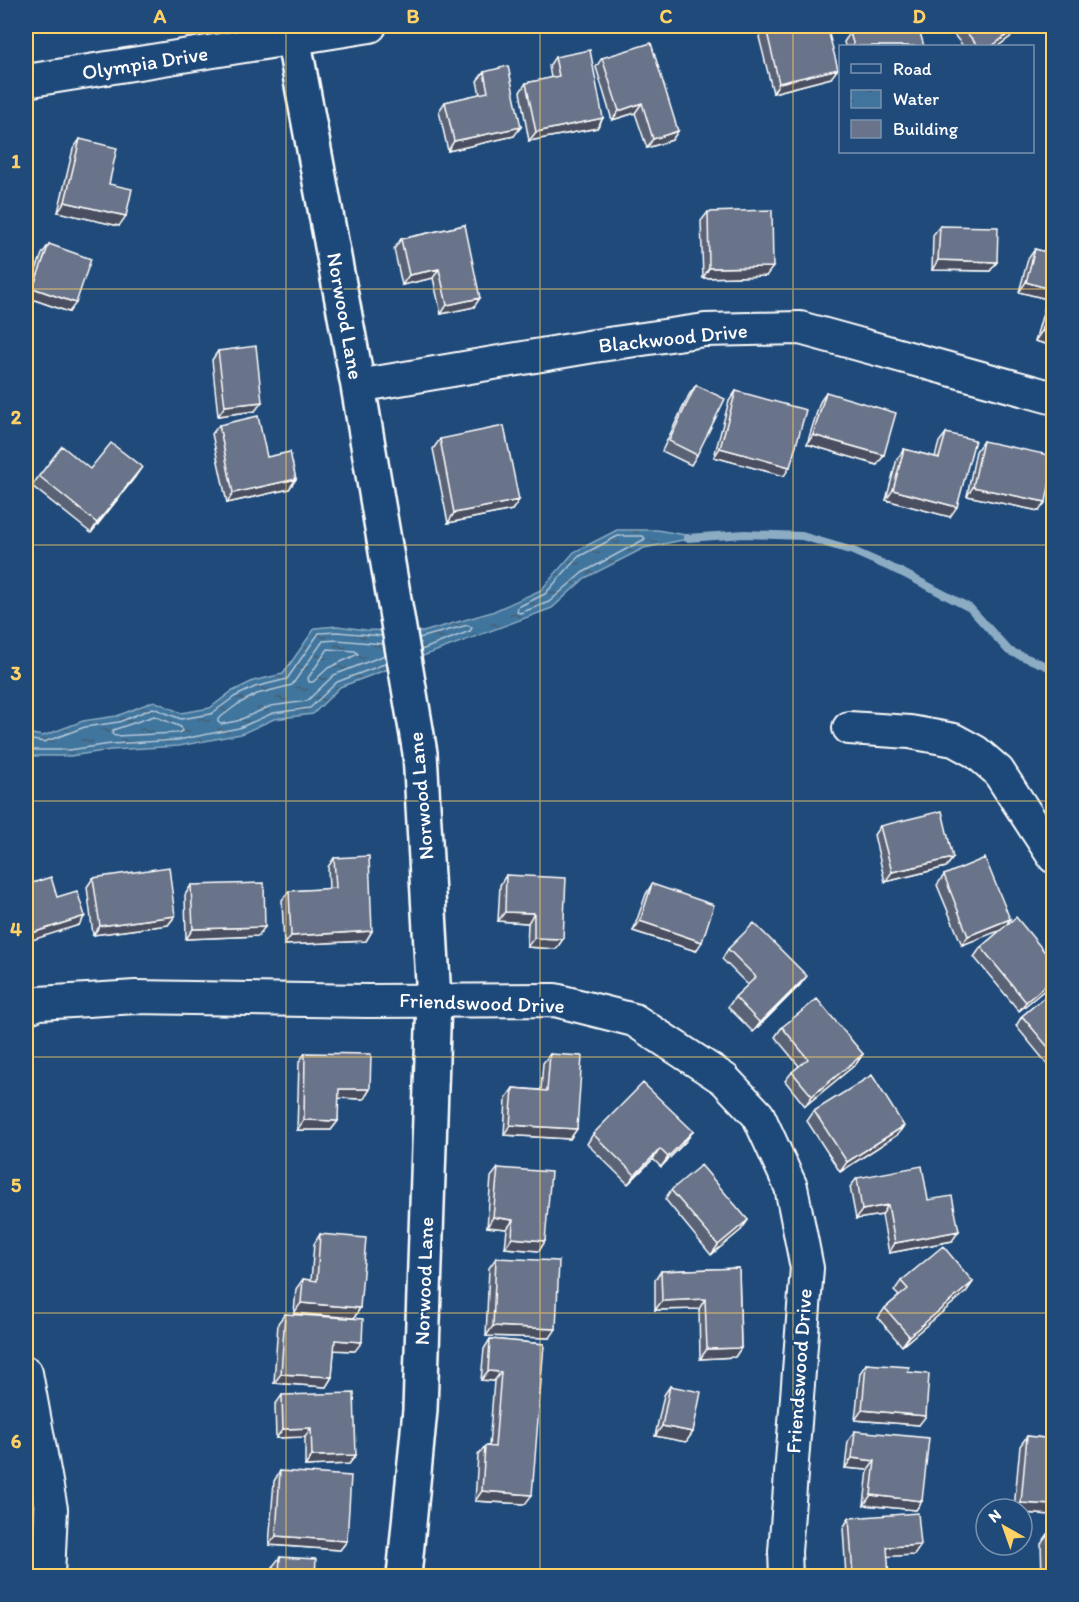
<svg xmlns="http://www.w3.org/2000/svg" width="1079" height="1602" viewBox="0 0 1079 1602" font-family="Itim,sans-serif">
  <defs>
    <pattern id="water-ripples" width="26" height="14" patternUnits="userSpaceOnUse" patternTransform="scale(1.5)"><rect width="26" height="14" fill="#40749d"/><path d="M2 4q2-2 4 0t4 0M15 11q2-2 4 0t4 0" fill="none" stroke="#475e70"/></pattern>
  </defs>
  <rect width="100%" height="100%" fill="#1f4a7a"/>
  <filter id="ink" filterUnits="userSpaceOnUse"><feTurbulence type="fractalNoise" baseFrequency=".0167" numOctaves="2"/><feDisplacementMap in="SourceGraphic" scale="12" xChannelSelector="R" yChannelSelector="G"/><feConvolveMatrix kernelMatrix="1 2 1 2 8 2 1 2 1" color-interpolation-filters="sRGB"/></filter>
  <g filter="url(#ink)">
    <path fill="url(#water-ripples)" stroke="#8cacc4" stroke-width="1.5" d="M617 530H657L697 537 644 548 585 578 552 608 340 687 313 714 274 719 241 734 179 746 111 750 70 756H26V733L43 736 83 721 117 716 154 701 181 713 210 708 231 692 253 681 283 674 315 628 337 626 366 630 423 632 492 612 541 590 574 552Z"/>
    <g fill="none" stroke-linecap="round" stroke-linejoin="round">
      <path stroke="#b3c7d8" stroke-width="1.5" d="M618 536H643L645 539 582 573 549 602 520 613 517 612 518 607 545 594 578 557Z
        M419 638 468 625 472 628 470 631 421 650
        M383 644 337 640 323 641 292 685 257 694 238 704 218 719V722L221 724 237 721 271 706 307 701 334 675 385 655
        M328 649 355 651 358 654 328 668 313 682H309L308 678Z
        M154 716 181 727 182 731 177 733 115 736 112 734 113 730Z
        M26 739 44 742 85 727 119 722 153 708 181 719 211 714 234 697 255 687 287 679 319 633 337 632 382 636
        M26 750H69L111 744 178 740 239 728 273 713 310 708 337 682 387 663"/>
      <path stroke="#8cacc4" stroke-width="8" d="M687 538 745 534 802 536 853 551 903 573 970 608 1009 651 1054 669"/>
      <defs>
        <path id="street" d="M26 81 370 26
          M358 386 594 346 705 330 800 328 1054 398
          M849 728 910 732 954 740 976 752 998 771 1054 857
          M26 1008 39 1003 136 997 367 1001 555 1000 634 1020 724 1079 758 1115 791 1187 807 1268 785 1552 786 1576
          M26 1373 51 1509 48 1576"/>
        <path id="secondary" d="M291 26 358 386 420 753 434 1000 420 1410 404 1576"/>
      </defs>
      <use href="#street" stroke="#fff" stroke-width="36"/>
      <use href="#secondary" stroke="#fff" stroke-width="38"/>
      <use href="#street" stroke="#1f4a7a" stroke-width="32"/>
      <use href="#secondary" stroke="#1f4a7a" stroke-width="33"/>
    </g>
    <path fill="#5a6376" stroke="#fff" stroke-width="1.5" d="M947 26H1025L998 46H963Z
      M766 28 831 78 773 93 759 37Z
      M850 33 924 46H845L844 42Z
      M555 57 603 118 597 128 529 141 520 92 526 83 551 78 549 66Z
      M602 58 678 131 672 140 647 148 635 113 612 120 596 67Z
      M484 72 514 136 448 151 439 111 445 102 480 94 477 81Z
      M80 139 109 184 119 226 58 212 73 149Z
      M708 212 766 276 703 278 701 221Z
      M465 225 474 307 441 314 433 278 402 285 394 249 401 239Z
      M940 226 997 262 990 271 932 270 933 235Z
      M49 244 69 312 26 297 42 254Z
      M1035 249 1053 254V346L1035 341 1047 299 1019 292 1028 259Z
      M218 351 255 411 218 416 212 360Z
      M696 385 697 455 691 465 662 451 689 395Z
      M736 391 784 476 714 457 729 401Z
      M826 392 884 455 877 465 807 444 820 402Z
      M219 425 267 457 296 479 289 489 227 503 212 434Z
      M946 433 950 517 886 500 897 459 904 449 935 457 939 442Z
      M440 439 519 500 512 510 448 523 433 449Z
      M983 441 1039 511 967 496 976 451Z
      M90 469 135 477 91 533 32 486 39 476Z
      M1053 499V522L1046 520Z
      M880 826 953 858 946 867 885 882 874 835Z
      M334 858 372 931 366 941 284 945 282 900 289 891 329 889 328 867Z
      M506 875 563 939 556 949 527 947 528 923 498 921 500 885Z
      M944 875 1010 919 1004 927 1053 983 1019 1011 974 957 981 947 1002 929 962 945 937 885Z
      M93 878 175 916 168 925 93 935 87 887Z
      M652 884 696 951 633 931 646 894Z
      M191 885 258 936 186 939 185 895Z
      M728 949 800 985 753 1032 728 1007 735 997 748 985 722 959Z
      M1053 990V1071L1016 1026 1022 1016Z
      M782 1027 863 1054 856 1064 805 1106 785 1081 792 1072 799 1066 775 1037Z
      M305 1053 370 1089 364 1099 338 1098V1121L331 1130H297L299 1062Z
      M550 1054 577 1129 570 1139 504 1135 506 1098 513 1088 541 1090 543 1063Z
      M814 1111 897 1135 840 1172 807 1121Z
      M693 1131 686 1141 661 1167 653 1159 628 1184 587 1144 593 1134Z
      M498 1168 545 1241 539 1251 505 1248 507 1229 487 1227 491 1177Z
      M857 1178 952 1241 889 1253 882 1215 856 1219 850 1187Z
      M671 1190 748 1220 741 1230 711 1255 665 1199Z
      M320 1234 360 1308 354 1318 294 1313 296 1289 303 1279 311 1280 314 1244Z
      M496 1258 550 1338 486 1336 489 1268Z
      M739 1268 741 1348 735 1357 700 1359 699 1309 655 1310V1280L661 1271Z
      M901 1281 973 1282 966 1292 902 1346 878 1318 885 1308 899 1296 894 1291Z
      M285 1314 355 1351 334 1350 332 1377 326 1387 274 1383 278 1323Z
      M490 1339 544 1344 525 1504 475 1501 478 1455 485 1446H489L494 1381 481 1380 484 1349Z
      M866 1364 908 1372 919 1425 855 1420 860 1373Z
      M670 1386 693 1432 686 1442 655 1436 664 1395Z
      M282 1395 356 1455 349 1464 305 1466V1437L276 1438 275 1405Z
      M855 1431 922 1501 916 1510 864 1505 868 1470 845 1468 848 1441Z
      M1027 1436 1053 1439V1515L1022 1513V1509H1014L1020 1446Z
      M280 1471 347 1541 340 1550 269 1545 274 1481Z
      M849 1518 921 1545 914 1555 887 1556 889 1576H846L843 1528Z
      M1048 1534 1053 1576H1042L1041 1544Z
      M280 1557 315 1576H273V1566Z"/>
    <path fill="#4a5060" stroke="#fff" stroke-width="1.5" d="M1019 26H1025L998 46H992Z
      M838 69 831 78 773 93 779 83Z
      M642 103 635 113 612 120 619 111Z
      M603 118 597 128 529 141 536 132Z
      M521 127 514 136 448 151 454 141Z
      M678 131 672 140 647 148 653 139Z
      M65 202 126 216 119 226 58 212Z
      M938 260 997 262 990 271 932 270Z
      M773 267 766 276 703 278 709 268Z
      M439 269 433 278 402 285 409 275Z
      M1026 282 1053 290 1047 299 1019 292Z
      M33 288 76 303 69 312 26 297Z
      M480 298 474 307 441 314 447 305Z
      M1042 331 1053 335V346L1035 341Z
      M262 402 255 411 218 416 225 406Z
      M813 435 884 455 877 465 807 444Z
      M720 448 790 467 784 476 714 457Z
      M142 467 135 477 91 533 97 523Z
      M296 479 289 489 227 503 233 493Z
      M973 487 1046 502 1039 511 967 496Z
      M893 490 957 507 950 517 886 500Z
      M519 500 512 510 448 523 454 513Z
      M1053 510V522L1046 520Z
      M953 858 946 867 885 882 892 872Z
      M505 912 534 913 528 923 498 921Z
      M85 916 79 925 26 942V935Z
      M175 916 168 925 93 935 100 926Z
      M1010 919 1004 929 962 945 968 936Z
      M640 921 702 942 696 951 633 931Z
      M265 927 258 936 186 939 193 929Z
      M372 931 366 941 284 945 291 936Z
      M534 938 563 939 556 949 527 947Z
      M807 976 800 985 753 1032 760 1023Z
      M1053 979V983L1019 1011 1026 1002Z
      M863 1054 856 1064 805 1106 812 1096Z
      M339 1089H370L364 1099 332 1098Z
      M304 1120 338 1121 331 1130H297Z
      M510 1125 577 1129 570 1139 504 1135Z
      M904 1126 897 1135 840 1172 847 1162Z
      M693 1131 686 1141 661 1167 668 1157Z
      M660 1149 653 1159 628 1184 635 1175Z
      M888 1205 882 1215 856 1219 862 1210Z
      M493 1217 513 1220 507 1229 487 1227Z
      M748 1220 741 1230 711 1255 718 1245Z
      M959 1231 952 1241 889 1253 895 1243Z
      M512 1238 545 1241 539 1251 505 1248Z
      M973 1282 966 1292 902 1346 909 1336Z
      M705 1299 699 1309 655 1310 662 1301Z
      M301 1303 360 1308 354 1318 294 1313Z
      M493 1326 556 1329 550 1338 486 1336Z
      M335 1340 362 1342 355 1351 328 1350Z
      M741 1348 735 1357 700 1359 707 1349Z
      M488 1371 501 1372 494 1381 481 1380Z
      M281 1374 332 1377 326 1387 274 1383Z
      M862 1410 926 1416 919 1425 855 1420Z
      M662 1426 693 1432 686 1442 655 1436Z
      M311 1428 305 1437 276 1438 283 1429Z
      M356 1455 349 1464 305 1466 312 1456Z
      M852 1458 875 1461 868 1470 845 1468Z
      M482 1491 532 1495 525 1504 475 1501Z
      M871 1495 922 1501 916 1510 864 1505Z
      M1021 1503 1053 1505V1515L1022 1513V1509H1016Z
      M276 1536 347 1541 340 1550 269 1545Z
      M921 1545 914 1555 880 1557 887 1547Z"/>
    <path fill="#697389" stroke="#fff" stroke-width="1.5" d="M775 26H827L838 69 779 83 766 28Z
      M875 26H918L924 46H854L850 33Z
      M961 26H1019L992 46H978Z
      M651 43 678 131 653 139 642 103 619 111 602 58Z
      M590 50 603 118 536 132 526 83 559 76 555 57Z
      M508 66 521 127 454 141 445 102 488 92 484 72Z
      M80 139 117 148 109 184 132 189 126 216 65 202Z
      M772 210 773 267 709 268 708 212Z
      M465 225 480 298 447 305 439 269 409 275 401 239Z
      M940 226 998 227 997 262 938 260Z
      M49 244 91 259 76 303 33 288Z
      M1035 249 1053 254V335L1042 331 1053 290 1026 282Z
      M256 346 262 402 225 406 218 351Z
      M696 385 725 399 697 455 669 441Z
      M736 391 806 410 790 467 720 448Z
      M826 392 896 413 884 455 813 435Z
      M258 416 267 457 290 452 296 479 233 493 219 425Z
      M504 426 519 500 454 513 440 439Z
      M946 433 975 440 957 507 893 490 904 449 939 458Z
      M983 441 1053 456V466L1046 502 973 487Z
      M111 443 142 467 97 523 39 476 62 446 90 469Z
      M942 811 953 858 892 872 880 826Z
      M369 856 372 931 291 936 289 891 336 888 334 858Z
      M985 858 1010 919 968 936 944 875Z
      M169 867 175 916 100 926 93 878Z
      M506 875 566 878 563 939 534 938V913L505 912Z
      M51 877 57 897 77 891 85 916 26 935V885Z
      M264 883 265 927 193 929 191 885Z
      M652 884 714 905 702 942 640 921Z
      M1016 917 1053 962V979L1026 1002 981 947Z
      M754 923 807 976 760 1023 735 997 756 977 728 949Z
      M1053 990V1053L1022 1016Z
      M817 999 863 1054 812 1096 792 1072 808 1059 782 1027Z
      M305 1053 371 1054 370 1089H339L338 1121 304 1120Z
      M550 1054 582 1056 577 1129 510 1125 513 1088 547 1091Z
      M872 1075 904 1126 847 1162 814 1111Z
      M643 1083 693 1131 668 1157 660 1149 635 1175 593 1134Z
      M701 1165 748 1220 718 1245 671 1190Z
      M922 1166 928 1200 952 1196 959 1231 895 1243 888 1205 862 1210 857 1178Z
      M498 1168 551 1172 545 1241 512 1238 513 1220 493 1217Z
      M320 1234 366 1238 360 1308 301 1303 303 1279 317 1281Z
      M943 1246 973 1282 909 1336 885 1308 908 1289 901 1281Z
      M496 1258 559 1261 556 1329 493 1326Z
      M739 1268 741 1348 707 1349 705 1299 662 1301 661 1271Z
      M285 1314 363 1319 362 1342 335 1340 332 1377 281 1374Z
      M490 1339 544 1344 532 1495 482 1491 485 1446 495 1447 501 1372 488 1371Z
      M866 1364 909 1367 908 1372 929 1374 926 1416 862 1410Z
      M670 1386 701 1392 693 1432 662 1426Z
      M354 1393 356 1455 312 1456 311 1428 283 1429 282 1395Z
      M855 1431 929 1438 922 1501 871 1495 875 1461 852 1458Z
      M1027 1436 1053 1439V1505L1021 1503Z
      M280 1471 351 1476 347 1541 276 1536Z
      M918 1513 921 1545 887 1547 889 1576H853L849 1518Z
      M1048 1534H1053V1576H1049Z
      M280 1557 316 1559 315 1576H279Z"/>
  </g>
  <path fill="none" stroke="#ffd166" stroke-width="1.5" stroke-opacity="0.55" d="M286 26V1576M540 26V1576M793 26V1576M26 289H1054M26 545H1054M26 801H1054M26 1057H1054M26 1313H1054"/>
  <g text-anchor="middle" stroke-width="4.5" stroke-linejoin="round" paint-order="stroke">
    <g font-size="21" fill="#fff" stroke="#1f4a7a">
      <text transform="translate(145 63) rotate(-9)" y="7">Olympia Drive</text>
      <text transform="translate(345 316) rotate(80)" y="7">Norwood Lane</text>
      <text transform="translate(673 338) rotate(-6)" y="7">Blackwood Drive</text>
      <text transform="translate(421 796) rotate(-95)" y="7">Norwood Lane</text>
      <text transform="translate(482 1003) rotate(2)" y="7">Friendswood Drive</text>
      <text transform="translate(424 1281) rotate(-88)" y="7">Norwood Lane</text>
      <text transform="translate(799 1371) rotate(-86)" y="7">Friendswood Drive</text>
    </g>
  </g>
  <rect width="1079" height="1602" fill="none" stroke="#1f4a7a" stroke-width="66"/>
  <rect x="839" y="45" width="195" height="108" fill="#1f4a7a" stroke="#7992af" stroke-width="1.5"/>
  <rect x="851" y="64" width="30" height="9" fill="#1f4a7a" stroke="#7992af" stroke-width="1.5"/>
  <text x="893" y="75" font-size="18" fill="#ffffff">Road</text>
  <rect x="851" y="90" width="30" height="18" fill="url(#water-ripples)" stroke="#7992af" stroke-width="1.5"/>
  <text x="893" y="105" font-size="18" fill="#ffffff">Water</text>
  <rect x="851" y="120" width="30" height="18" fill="#697389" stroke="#7992af" stroke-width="1.5"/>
  <text x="893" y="135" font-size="18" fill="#ffffff">Building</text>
  <g transform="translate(1004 1527) rotate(320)"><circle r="28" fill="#1f4a7a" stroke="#7992af" stroke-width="1.5"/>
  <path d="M0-4.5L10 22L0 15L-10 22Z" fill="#ffd166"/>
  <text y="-9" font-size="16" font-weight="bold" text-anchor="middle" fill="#ffffff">N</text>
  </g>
  <rect x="33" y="33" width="1013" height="1536" fill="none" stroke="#ffd166" stroke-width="2"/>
  <g font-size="20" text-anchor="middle" font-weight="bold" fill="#ffd166">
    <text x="160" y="23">A</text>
    <text x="413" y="23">B</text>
    <text x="666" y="23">C</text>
    <text x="919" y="23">D</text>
    <text x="16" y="168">1</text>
    <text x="16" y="424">2</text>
    <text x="16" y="680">3</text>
    <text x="16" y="936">4</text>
    <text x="16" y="1192">5</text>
    <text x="16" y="1448">6</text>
  </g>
</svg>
